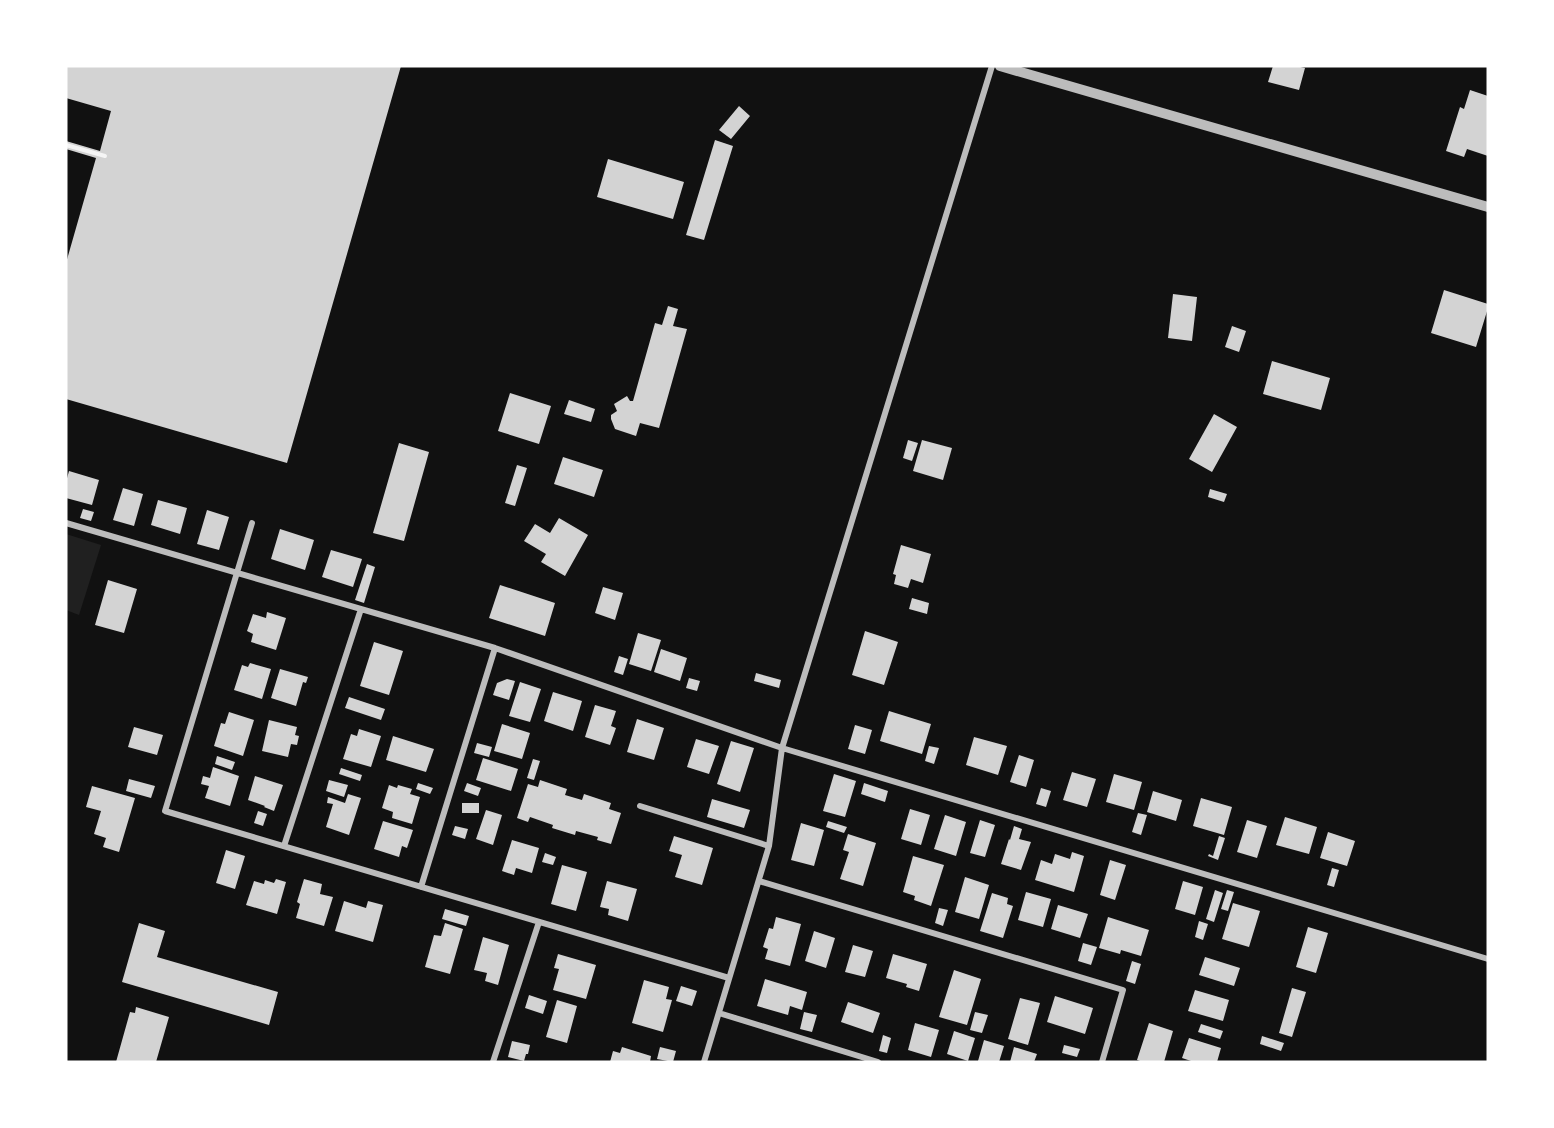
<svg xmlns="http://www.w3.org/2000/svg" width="1554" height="1128" viewBox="0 0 1554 1128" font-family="'Asap Condensed',sans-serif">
  <rect width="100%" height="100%" fill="#111"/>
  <path fill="#202020" d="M66 534 101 545 79 615 66 610Z"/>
  <path fill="#d3d3d3" d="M66 66H401L287 463 66 399V263L96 158 66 149V141L100 151 111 111 66 98Z
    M1273 66H1296L1305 68 1299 90 1268 82Z
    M1470 90 1488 96V156L1467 149 1464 157 1446 151 1460 107 1464 109Z
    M739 106 750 116 731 139 719 130Z
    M715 140 733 146 704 240 686 235Z
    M608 159 684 182 673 219 597 197Z
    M1444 290 1488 304V308L1476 347 1431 333Z
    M1173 294 1197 297 1192 341 1168 338Z
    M668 306 678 309 673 326 687 329 659 428 640 423 636 436 615 429 611 419V415L617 411 614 404 627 396 630 401H633L655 323 662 325Z
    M1232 326 1246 331 1239 352 1225 347Z
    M1272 361 1330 378 1321 410 1263 394Z
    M510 393 551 406 539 444 498 431Z
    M569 400 595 409 591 422 564 414Z
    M1214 414 1237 427 1212 472 1189 459Z
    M908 440 918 443 912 461 903 458Z
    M922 440 952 448 943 480 913 471Z
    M399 443 429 452 404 541 373 533Z
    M563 457 603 470 594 497 554 484Z
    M517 465 527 468 515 506 505 503Z
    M69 471 99 480 92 505 66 498V482Z
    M123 488 143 494 134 526 113 520Z
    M1210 489 1227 494 1224 502 1208 497Z
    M158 500 187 508 180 534 151 525Z
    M83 509 94 512 91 521 80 518Z
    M207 510 229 517 219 550 197 544Z
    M559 518 588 535 565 576 541 562 546 554 524 541 535 524 550 533Z
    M280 529 314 540 305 570 271 559Z
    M901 545 931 554 923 583 911 579 908 588 894 584 896 575 893 574Z
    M331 550 362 559 353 587 322 577Z
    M367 564 375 567 364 603 355 600Z
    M108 580 137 589 124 633 95 625Z
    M500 585 555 603 545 636 489 618Z
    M603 587 623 593 615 620 595 613Z
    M912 598 929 603 927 614 909 609Z
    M267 612 286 618 276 650 251 642 253 634 247 631 253 614 266 618Z
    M865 631 898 642 884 685 852 675Z
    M638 633 661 640 651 671 629 664Z
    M374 642 403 651 389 695 360 686Z
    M661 649 687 658 680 681 654 672Z
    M619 656 628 659 623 675 614 672Z
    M250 663 271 669 262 699 234 690 242 665 248 667Z
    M280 669 308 677 306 683 303 682 296 706 271 698Z
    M756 673 781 680 779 688 754 681Z
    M689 678 700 681 697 691 686 688Z
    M507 679 515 681 509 700 493 695 497 683Z
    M520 682 541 689 530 722 509 716Z
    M553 692 582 701 573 731 544 721Z
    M349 697 385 709 381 720 345 708Z
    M595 705 616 711 611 726 616 728 610 745 585 737Z
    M889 711 931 724 922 754 880 741Z
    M229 712 254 720 243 756 214 746 221 723 225 724Z
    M637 719 664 728 654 760 627 752Z
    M269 720 297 727 295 735 299 736 297 745 291 744 288 757 262 751Z
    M502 724 530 733 522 759 494 751Z
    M855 725 872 730 865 754 848 749Z
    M134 727 163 735 157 755 128 747Z
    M359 729 381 736 371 767 343 759 351 734 357 736Z
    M393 736 434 749 426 772 386 760Z
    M974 737 1007 746 998 775 966 765Z
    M696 739 719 746 709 774 687 767Z
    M731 741 754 748 740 792 717 784Z
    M477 743 492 747 489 757 474 753Z
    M929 746 939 748 934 764 925 761Z
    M1019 755 1034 760 1026 787 1010 782Z
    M217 756 235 762 232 770 215 764Z
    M483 758 518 769 511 791 476 780Z
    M533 759 540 761 534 780 527 778Z
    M213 767 239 776 230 806 205 798 209 786 201 784 203 776 210 778Z
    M341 768 362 775 360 781 339 774Z
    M1072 772 1096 779 1087 807 1063 800Z
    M834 774 856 781 845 817 823 811Z
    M1114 774 1142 782 1134 810 1106 802Z
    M255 776 283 785 274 811 264 807 265 806 248 800Z
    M129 779 155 786 151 798 126 791Z
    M329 780 348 785 344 797 326 791Z
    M540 780 567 789 565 795 582 800 584 794 611 803 609 809 621 813 611 844 597 840 598 837 576 831 575 835 552 828 553 825 530 817 528 822 517 818 528 784 538 787Z
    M418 783 433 788 430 794 416 789Z
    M467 783 481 788 478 796 464 791Z
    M864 783 888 791 885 802 861 794Z
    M389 785 397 788 398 785 412 789 410 794 420 797 412 824 392 818 393 812 382 808Z
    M92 786 135 798 119 852 103 847 106 838 94 834 101 811 86 807Z
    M1041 788 1051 791 1046 807 1036 804Z
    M1153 791 1182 800 1176 821 1147 812Z
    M348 794 361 798 349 835 326 827 333 804 327 803 328 797 345 803Z
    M1201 798 1232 807 1224 835 1193 826Z
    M712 799 750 810 744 828 707 817Z
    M462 803H479V813H462Z
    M910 809 930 815 921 845 901 839Z
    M486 810 502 815 493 845 476 839Z
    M258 811 267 814 263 826 254 823Z
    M1138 813 1147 815 1141 835 1132 832Z
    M945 815 966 822 956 856 934 849Z
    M1285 817 1317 827 1309 854 1276 845Z
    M980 820 995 825 985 857 970 853Z
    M1247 820 1267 826 1257 858 1237 852Z
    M383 821 413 830 407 848 402 846 399 857 374 849Z
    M828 821 847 827 844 833 826 827Z
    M801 823 824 830 814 866 791 860Z
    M455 826 468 829 465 839 452 835Z
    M1014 826 1022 829 1019 839 1031 842 1021 870 1001 864 1009 839 1010 840Z
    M1328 832 1355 841 1347 866 1320 858Z
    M848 834 876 843 863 886 840 879 849 852 843 850Z
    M674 836 713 848 702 885 675 877 682 855 669 851Z
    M1219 836 1225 838 1218 860 1208 856 1209 854 1213 856Z
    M512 840 539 848 532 873 516 868 514 875 502 871Z
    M226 850 245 856 235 889 216 883Z
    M1072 852 1084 856 1074 892 1035 880 1041 860 1052 864 1055 854 1070 859Z
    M545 853 556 857 553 865 542 862Z
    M913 856 944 865 931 906 914 900 915 896 903 892Z
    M1110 860 1126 865 1115 900 1100 895Z
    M562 865 587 872 576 911 551 904Z
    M1332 868 1339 870 1334 887 1327 885Z
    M965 877 989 885 979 919 955 912Z
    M276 879 286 882 277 914 246 905 254 881 264 884 265 880 274 883Z
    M304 879 322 884 320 894 333 897 324 926 296 918 300 904 297 902Z
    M607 881 637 889 628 921 608 915 609 909 600 907Z
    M1183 881 1203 887 1195 915 1175 909Z
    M1215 890 1223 893 1214 922 1206 919Z
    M1227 890 1234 892 1228 911 1221 909Z
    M1026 892 1051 899 1043 927 1018 920Z
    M992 893 1008 898 1007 904 1013 906 1003 938 980 931Z
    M344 901 366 908 368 901 383 905 373 942 335 931Z
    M1233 903 1260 911 1249 947 1222 939Z
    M1058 905 1088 914 1080 938 1051 929Z
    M939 908 948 910 943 926 935 923Z
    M445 909 469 916 466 926 442 919Z
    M776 917 801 924 790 966 765 959 768 949 763 947 769 928 773 929Z
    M1108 917 1149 930 1141 956 1121 950 1120 954 1099 948Z
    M1199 921 1208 924 1203 940 1195 937Z
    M139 923 165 931 157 957 278 992 269 1025 122 982Z
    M445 923 463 929 450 974 425 967 434 935 441 936Z
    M1308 927 1328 933 1316 973 1296 967Z
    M814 931 835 938 826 968 805 961Z
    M483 937 509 945 498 985 485 981 487 973 474 970Z
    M1083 943 1097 947 1091 965 1078 961Z
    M853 945 873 951 865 977 845 972Z
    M558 954 596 965 586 999 553 990 559 969 554 968Z
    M893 954 927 964 919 991 906 987 907 984 886 978Z
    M1205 957 1240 968 1234 986 1199 975Z
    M1132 961 1141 964 1135 984 1126 981Z
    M954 970 981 979 967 1025 939 1017Z
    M765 979 807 992 802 1010 790 1006 788 1015 757 1006Z
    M644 980 669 987 666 999 672 1000 663 1032 632 1023Z
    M681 986 697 991 692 1006 676 1001Z
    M1292 988 1306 992 1292 1037 1279 1033Z
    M1195 990 1229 1000 1223 1021 1188 1011Z
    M529 995 547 1001 543 1014 525 1008Z
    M1055 996 1093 1008 1085 1034 1047 1022Z
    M1020 998 1040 1003 1028 1045 1008 1039Z
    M557 1000 577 1006 567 1043 546 1037Z
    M848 1002 880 1013 873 1033 841 1022Z
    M136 1007 169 1017 156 1062H116L130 1012 135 1013Z
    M804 1012 817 1015 812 1032 800 1029Z
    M975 1012 988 1015 982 1033 970 1030Z
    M915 1023 939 1030 931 1057 908 1050Z
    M1149 1023 1173 1031 1164 1062H1143L1137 1060Z
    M1201 1024 1223 1031 1220 1039 1198 1032Z
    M954 1031 975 1038 968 1061 947 1054Z
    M883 1035 891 1038 887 1053 879 1051Z
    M1262 1036 1284 1043 1281 1051 1260 1044Z
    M1189 1038 1221 1048 1217 1062H1194L1182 1058Z
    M984 1040 1004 1046 999 1062 978 1061Z
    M512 1041 530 1045 528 1054H526L524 1061 508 1057Z
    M1064 1045 1080 1049 1077 1057 1062 1053Z
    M622 1047 651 1056 650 1062H610L613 1051 620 1053Z
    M660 1047 676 1051 673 1062 657 1059Z
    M1014 1047 1037 1054 1034 1062H1010Z"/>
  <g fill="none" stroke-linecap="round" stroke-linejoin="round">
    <path stroke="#f5f5f5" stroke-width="4" d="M66 145 105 156"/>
    <path stroke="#bcbcbc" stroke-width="6" d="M66 523 495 648 782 748 1488 959
      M252 523 165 811 729 978
      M640 806 769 846
      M284 846 361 609
      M759 881 1123 990 1102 1062
      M421 887 495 648
      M719 1013 878 1062
      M493 1062 539 922
      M704 1062 769 846 782 748 992 66"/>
    <path stroke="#bcbcbc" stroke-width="10" d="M1000 66 1488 207"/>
  </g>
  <rect width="1554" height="1128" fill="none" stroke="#ffffff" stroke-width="135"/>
</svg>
